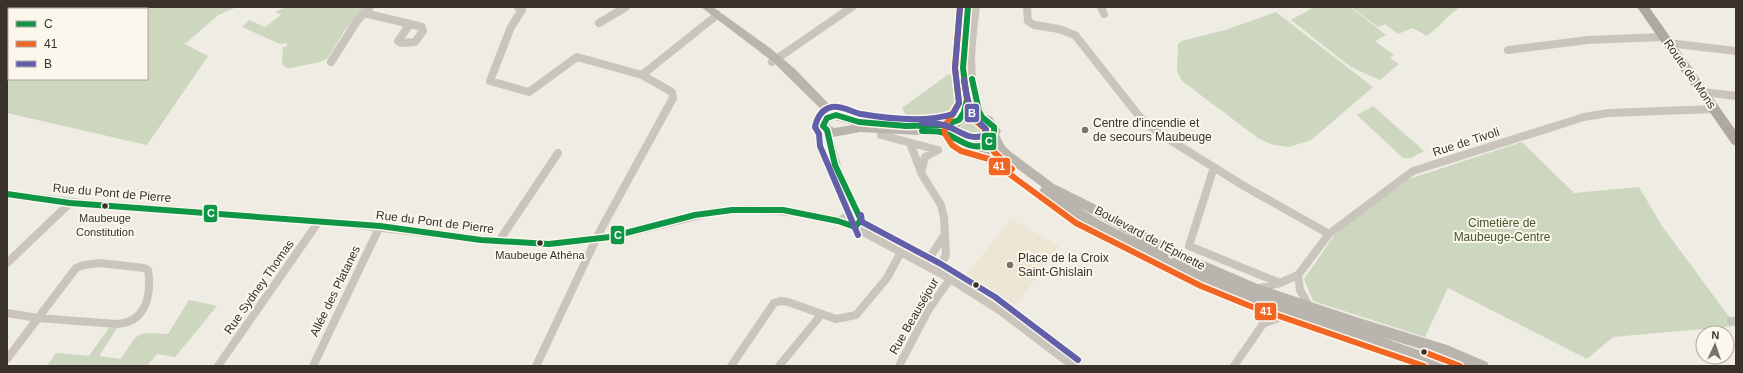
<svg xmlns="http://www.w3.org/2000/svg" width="1743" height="373" viewBox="0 0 1743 373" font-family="Arial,sans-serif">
  <rect width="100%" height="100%" fill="#efece4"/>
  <path fill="#cdd6be" d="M125 7H237L218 15 185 44 208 56 147 145 7 113V14L9 13V79H147V9H122Z
    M287 7H365L345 30 328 58 320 62 291 68H286L282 64 283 47H286L287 43 280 44 242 27 249 20 265 27 281 15 275 12Z
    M1314 7H1350L1386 35 1375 41 1394 55 1390 58 1399 64 1380 80 1351 67 1291 20Z
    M1351 7H1460C1447 16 1439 27 1427 36L1413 28 1398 34 1385 24 1378 27Z
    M1276 12 1373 87 1311 140 1289 147 1273 145 1258 138 1182 81 1177 71 1178 44 1182 41 1225 30Z
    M949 74 957 81C958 89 962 102 959 109 952 120 923 125 912 120 907 118 905 113 902 108Z
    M1373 106 1424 151 1411 158H1403L1357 115Z
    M969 120C977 120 985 123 987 132L984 138 973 141 961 136 960 127Z
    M1522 142 1574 193 1639 187 1662 226 1736 326 1613 337 1587 359 1448 288 1425 337 1313 301 1304 279 1336 233 1409 179Z
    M189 300 217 306 175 357 157 354 147 366H47L56 353 89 356 109 328H117L99 356 121 359C139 332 134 332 168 334Z"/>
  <path fill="#ede6d4" d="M1011 219 1059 246 1008 316 959 284Z"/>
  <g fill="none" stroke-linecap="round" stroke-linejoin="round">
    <path stroke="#c9c4bc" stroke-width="8" d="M518 7 522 10 511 27 490 81 529 92 577 57 642 75
      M976 7C971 44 966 81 982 116
      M1027 7 1028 21 1034 25 1059 29 1075 35 1139 116 1157 132 1244 186 1329 234
      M1101 7 1104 14
      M364 13 410 24
      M599 23 626 7
      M410 24 422 27 423 31 415 42 401 43 398 41Z
      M1668 43 1736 51
      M1508 50 1588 40 1664 37
      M331 62 357 21 370 7
      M772 62 852 7
      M1703 92 1736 96
      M961 117 967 106 963 68 968 7
      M827 130 838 170 865 232
      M881 135 938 150
      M910 143 921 172
      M1214 167 1189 246 1280 283
      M7 194 88 204 331 222 493 241 548 244 605 238 714 212 749 209 800 213 835 220 852 226 947 277 1002 312 1073 366
      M838 221 853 213
      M499 241 558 153
      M7 263 70 203
      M100 263 144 268 148 270C152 295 146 323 116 324L38 318 76 268 84 265Z
      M925 265 945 234
      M937 271 946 255 944 217 941 205 921 173 925 157 938 150
      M1256 289 1280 283 1298 275
      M1253 298 1261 313 1263 324
      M1310 308 1300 290 1298 275 1329 234 1413 171 1584 117 1608 113 1715 109
      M7 313 38 318
      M1731 321H1736
      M7 359 38 318
      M218 366 319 221
      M313 366 380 226
      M536 366 600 231 673 98 672 92 642 75 717 15
      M731 366 774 303 781 301 788 302 836 319 856 315 887 278 901 252
      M779 366 821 315
      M899 366 929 309 950 279
      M1234 366 1263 324 1280 317 1298 314"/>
    <path fill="#b9b4ad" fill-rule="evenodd" d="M701 7H713L770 48 795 69 826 101 839 112 858 118 919 121 952 119 964 112 977 111 992 117 1001 131 999 135 1004 145 1011 152 1054 184 1108 211 1176 249 1260 285 1356 317 1447 345 1487 362 1489 366H1467L1445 356 1381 337 1453 362 1455 366H1430L1248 302 1199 283 1091 228 1041 194 1039 191 1042 187 1011 164 1006 167C999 164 994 158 987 154 979 150 971 151 962 148 954 145 948 139 940 136L860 132 833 137C826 135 821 132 817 126L823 115 826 114 772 61ZM969 119C978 120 986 122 989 131 983 144 970 144 960 135V126ZM835 120 853 125 834 128 829 125 831 121ZM1079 207 1140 241 1099 220Z"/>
    <path fill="#aea8a1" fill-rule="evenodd" d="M1637 7H1649L1736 131V146L1732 144Z"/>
    <defs>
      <path id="bus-1" d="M922 131C928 131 935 131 941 132 955 135 972 154 987 143 993 139 995 134 994 127L982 117 979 111 972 79
        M7 194 70 203 380 226 481 240 549 244 610 237 695 215 732 210H783L838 221 855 227 861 220 835 165 827 130 823 126 827 118 836 115 859 122 906 126 944 125 959 120 964 112 967 100 963 68 968 7"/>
      <path id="bus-2" d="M960 7 955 68 959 103 945 126V134L952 145 961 151 989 159 1076 223 1201 286 1250 306 1424 366
        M964 80 969 108 976 121 986 130 988 142 994 152 1012 169
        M1424 352 1460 366"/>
      <path id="bus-3" d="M922 123C929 123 937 123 944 125 958 129 969 142 985 135L986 129C970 115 967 100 964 80
        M861 215 862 222 941 264 995 297 1078 360
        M858 235 820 146 819 134 815 127C817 118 822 109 832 107 842 105 851 112 861 114 890 119 925 123 953 114L959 103 955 68 960 7"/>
    </defs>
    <use href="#bus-1" stroke="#fbf7ec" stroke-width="9"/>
    <use href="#bus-2" stroke="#fbf7ec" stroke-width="9"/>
    <use href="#bus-3" stroke="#fbf7ec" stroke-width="9"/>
    <use href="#bus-1" stroke="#0f9546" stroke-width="6"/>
    <use href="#bus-2" stroke="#f26522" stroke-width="6"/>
    <use href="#bus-3" stroke="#625faa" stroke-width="6"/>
  </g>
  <g fill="#79736b" stroke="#fbf7ec" stroke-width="1.5">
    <circle cx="1085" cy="130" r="4"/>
    <circle cx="1010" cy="265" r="4"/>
  </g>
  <g fill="#3a322a" stroke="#fbf7ec" stroke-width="1.5">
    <circle cx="105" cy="206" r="3.5"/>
    <circle cx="540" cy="243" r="3.5"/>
    <circle cx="976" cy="285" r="3.5"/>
    <circle cx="1424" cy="352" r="3.5"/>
  </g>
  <g text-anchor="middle" stroke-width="4" stroke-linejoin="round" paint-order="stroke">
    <g font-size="11" fill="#3a322a" stroke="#fbf7ec">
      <text x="105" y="222">Maubeuge<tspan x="105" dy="14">Constitution</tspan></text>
      <text x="540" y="259">Maubeuge Athéna</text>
    </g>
    <g font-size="12" fill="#3a322a" stroke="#fbf7ec">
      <text transform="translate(1690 74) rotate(55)" y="4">Route de Mons</text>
      <text transform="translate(1466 142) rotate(-18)" y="4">Rue de Tivoli</text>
      <text transform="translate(112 193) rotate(5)" y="4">Rue du Pont de Pierre</text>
      <text transform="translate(435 222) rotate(7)" y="4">Rue du Pont de Pierre</text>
      <text transform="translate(1150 238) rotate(28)" y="4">Boulevard de l'Épinette</text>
      <text transform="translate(259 287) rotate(-55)" y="4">Rue Sydney Thomas</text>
      <text transform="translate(335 291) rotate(-64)" y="4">Allée des Platanes</text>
      <text transform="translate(914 316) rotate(-60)" y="4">Rue Beauséjour</text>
    </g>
    <g font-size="12" fill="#3a322a" stroke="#fbf7ec" text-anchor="start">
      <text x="1093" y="127">Centre d'incendie et<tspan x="1093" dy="14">de secours Maubeuge</tspan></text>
      <text x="1018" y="262">Place de la Croix<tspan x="1018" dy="14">Saint-Ghislain</tspan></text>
    </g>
    <g font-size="12" fill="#41592d" stroke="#fbf7ec">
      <text x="1502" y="227">Cimetière de<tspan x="1502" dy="14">Maubeuge-Centre</tspan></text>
    </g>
  </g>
  <g stroke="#fbf7ec" stroke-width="1.5">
    <rect x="964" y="103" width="16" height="20" rx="4" fill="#625faa"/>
    <rect x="981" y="132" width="16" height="19" rx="4" fill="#0f9546"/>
    <rect x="988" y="157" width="23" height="19" rx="4" fill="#f26522"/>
    <rect x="203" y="204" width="15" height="19" rx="4" fill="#0f9546"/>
    <rect x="610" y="225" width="15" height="20" rx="4" fill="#0f9546"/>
    <rect x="1254" y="302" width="23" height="19" rx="4" fill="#f26522"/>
  </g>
  <g font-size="11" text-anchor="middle" font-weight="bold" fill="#fff">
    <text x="972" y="117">B</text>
    <text x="989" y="145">C</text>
    <text x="999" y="170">41</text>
    <text x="211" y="217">C</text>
    <text x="618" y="239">C</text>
    <text x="1266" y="315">41</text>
  </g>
  <rect width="1743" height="373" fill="none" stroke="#3a322a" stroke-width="16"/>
  <rect x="8" y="8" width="140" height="72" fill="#fbf7ec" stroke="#aea89e"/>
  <rect x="16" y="21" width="20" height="6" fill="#0f9546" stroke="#aea89e"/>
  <text x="44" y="28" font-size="12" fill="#3a322a">C</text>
  <rect x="16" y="41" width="20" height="6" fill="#f26522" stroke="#aea89e"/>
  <text x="44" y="48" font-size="12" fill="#3a322a">41</text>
  <rect x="16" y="61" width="20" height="6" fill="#625faa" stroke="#aea89e"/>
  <text x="44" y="68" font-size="12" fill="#3a322a">B</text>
  <g transform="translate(1715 345) rotate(3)"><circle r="19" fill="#fbf7ec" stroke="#aea89e"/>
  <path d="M0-3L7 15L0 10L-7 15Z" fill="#79736b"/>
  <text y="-6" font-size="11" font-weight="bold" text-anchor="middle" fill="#3a322a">N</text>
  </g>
</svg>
